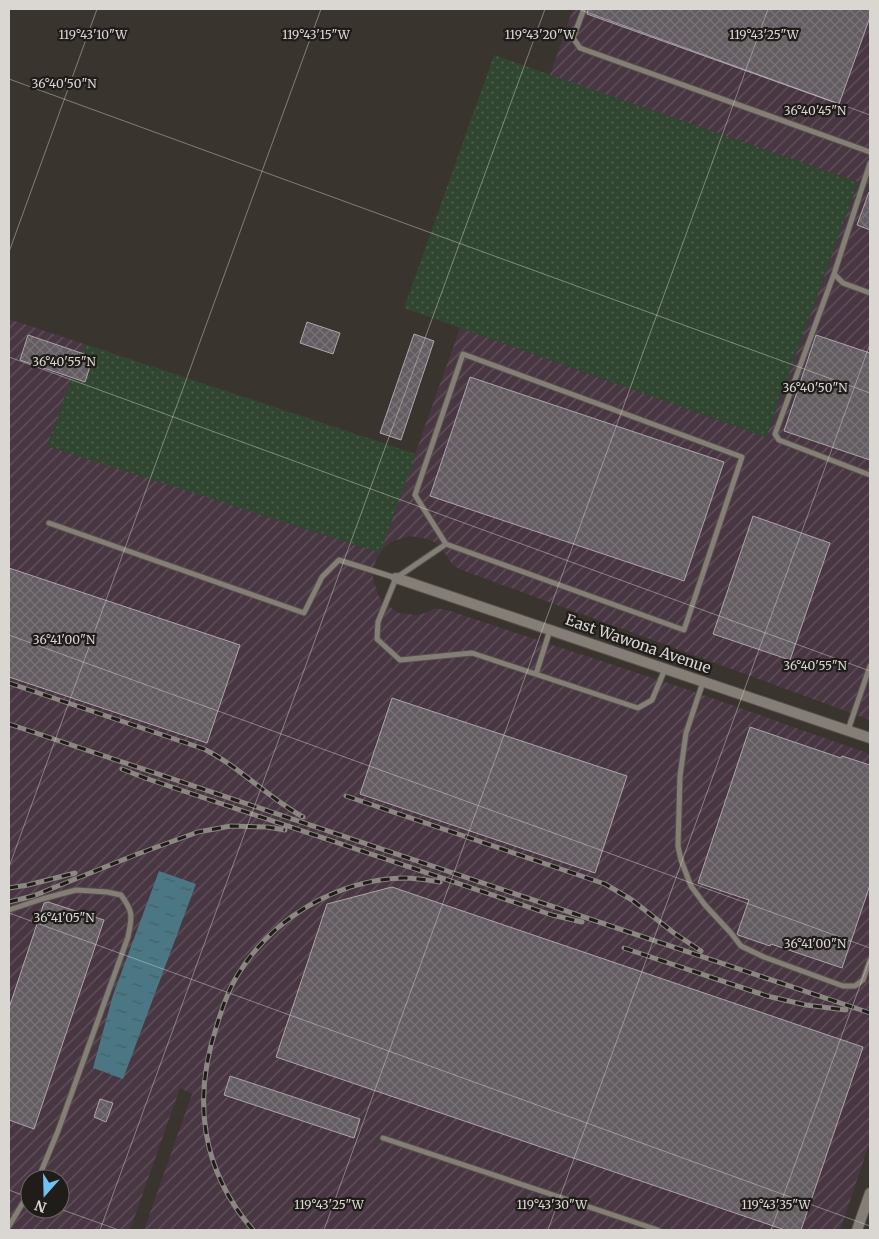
<svg xmlns="http://www.w3.org/2000/svg" width="879" height="1239" viewBox="0 0 879 1239" font-family="Merriweather,serif">
  <defs>
    <pattern id="industrial-furrows" width="10" height="10" patternUnits="userSpaceOnUse" patternTransform="scale(1.25)"><rect width="10" height="10" fill="#483742"/><path d="M-1 1l2-2M0 10L10 0M9 11l2-2" fill="none" stroke="#62535c"/></pattern>
    <pattern id="grass-dots" width="8" height="8" patternUnits="userSpaceOnUse" patternTransform="scale(1.25)"><rect width="8" height="8" fill="#314630"/><path d="M2 2h.1M6 6h.1" fill="none" stroke="#4e604d" stroke-width="1.8" stroke-linecap="round"/></pattern>
    <pattern id="water-ripples" width="26" height="14" patternUnits="userSpaceOnUse" patternTransform="scale(1.25)"><rect width="26" height="14" fill="#4b7784"/><path d="M2 4q2-2 4 0t4 0M15 11q2-2 4 0t4 0" fill="none" stroke="#465e65"/></pattern>
    <pattern id="building-cross-hatch" width="8" height="8" patternUnits="userSpaceOnUse" patternTransform="scale(1.25)"><rect width="8" height="8" fill="#635c61"/><path d="M0 0l8 8M0 8l8-8" fill="none" stroke="#797377"/></pattern>
  </defs>
  <rect width="100%" height="100%" fill="#3a342e"/>
  <path fill="url(#industrial-furrows)" fill-rule="evenodd" d="M573 9H870V720L459 569 452 564 442 549 436 543 428 539 410 536 393 541 386 546 380 553 376 560 373 569V578L378 595 383 602 398 613 416 615 425 613 433 609H441L450 611 683 688 870 754V1142L840 1230H144L192 1094 180 1088 130 1230H9V319L84 344 47 446 380 552 460 328 766 437 858 182 550 75ZM30 1179H60V1209H30Z"/>
  <path fill="url(#grass-dots)" d="M494 55 858 182 766 437 404 308Z
    M84 344 416 454 380 553 47 446Z"/>
  <path fill="url(#water-ripples)" d="M159 871 196 884 123 1079 93 1068 113 995Z"/>
  <path fill="url(#building-cross-hatch)" stroke="#ada4aa" d="M588 9H870V17L839 104 587 14Z
    M869 192H870V230L857 225Z
    M307 322 340 333 333 354 300 343Z
    M414 334 434 341 401 440 380 433Z
    M28 335 93 357 85 382 20 360Z
    M816 335 870 353V460L784 431Z
    M470 377 724 462 684 581 430 496Z
    M753 516 830 543 790 660 713 634Z
    M9 568 240 645 207 743 9 677Z
    M392 698 627 776 595 873 360 794Z
    M750 727 841 758 842 756 870 765V885L842 968 771 944 770 946 738 935 737 934 749 900 698 883Z
    M392 887 863 1047 801 1230H785L276 1057 327 904Z
    M48 902 104 920 34 1129 9 1120V1008L44 903Z
    M230 1076 360 1119 354 1138 224 1095Z
    M100 1099 113 1103 106 1122 94 1117Z"/>
  <g fill="none" stroke-linecap="round" stroke-linejoin="round">
    <defs>
      <path id="service" d="M584 9 573 38 580 48 870 152
        M870 163 834 274 843 283 870 293
        M834 274 775 434 779 440 870 475
        M49 523 304 613 322 577 339 560 396 578
        M446 544 415 495 463 354 742 457 684 630 446 544 396 578 378 622 377 639 400 660 472 653 638 708 652 700 665 669
        M536 674 550 630
        M703 682 686 733 680 776 678 846 681 860 691 886 705 905 731 933 741 946 764 957 843 986H855L863 980 870 960
        M848 730 870 666
        M9 910 42 899 76 890 107 892 121 895C134 913 132 916 128 937L58 1131 38 1179
        M383 1138 658 1230
        M9 1226 30 1191"/>
      <path id="minor" d="M396 578 870 738
        M857 1230 870 1193"/>
    </defs>
    <use href="#service" stroke="#55504b" stroke-width="7"/>
    <use href="#minor" stroke="#55504b" stroke-width="12"/>
    <use href="#service" stroke="#847e77" stroke-width="5"/>
    <use href="#minor" stroke="#847e77" stroke-width="10"/>
    <defs>
      <path id="rail" d="M9 683 204 749C240 767 267 797 303 817
        M9 724 870 1013
        M122 769 145 778 552 915 582 922
        M346 796 605 884 632 900 674 933 701 951
        M9 888 28 885 75 873
        M9 902 33 896 135 855 198 832 231 826 267 827 285 830
        M624 948 767 996 806 1005 846 1010
        M253 1230C201 1170 192 1099 217 1025 222 1008 228 991 237 976 271 919 336 880 403 878 415 878 428 880 440 882"/>
    </defs>
    <use href="#rail" stroke="#8c8782" stroke-width="5"/>
    <use href="#rail" stroke="#1f1c19" stroke-width="3" stroke-dasharray="9" stroke-linecap="butt"/>
  </g>
  <path fill="none" stroke="#dad7d3" stroke-width="1" stroke-opacity="0.45" d="M578 9 870 115M9 79 870 393M9 252 97 9M9 357 870 671M9 635 870 948M9 867 321 9M9 913 870 1226M9 1190 30 1198M60 1209 119 1230M100 1230 545 9M324 1230 768 9M548 1230 870 344M771 1230 870 958"/>
  <g text-anchor="middle" stroke-width="4.5" stroke-linejoin="round" paint-order="stroke">
    <g font-size="15" fill="#dad7d3" stroke="#1f1c19">
      <text transform="translate(638 644) rotate(19)" y="5">East Wawona Avenue</text>
    </g>
  </g>
  <g font-size="12" text-anchor="middle" fill="#dad7d3" stroke="#1f1c19" stroke-width="4.5" stroke-linejoin="round" paint-order="stroke">
    <text x="93" y="39">119°43'10"W</text>
    <text x="316" y="39">119°43'15"W</text>
    <text x="540" y="39">119°43'20"W</text>
    <text x="764" y="39">119°43'25"W</text>
    <text x="64" y="88">36°40'50"N</text>
    <text x="815" y="115">36°40'45"N</text>
    <text x="64" y="366">36°40'55"N</text>
    <text x="815" y="392">36°40'50"N</text>
    <text x="64" y="644">36°41'00"N</text>
    <text x="815" y="670">36°40'55"N</text>
    <text x="64" y="922">36°41'05"N</text>
    <text x="815" y="948">36°41'00"N</text>
    <text x="329" y="1209">119°43'25"W</text>
    <text x="552" y="1209">119°43'30"W</text>
    <text x="776" y="1209">119°43'35"W</text>
  </g>
  <rect width="879" height="1239" fill="none" stroke="#dad7d3" stroke-width="20"/>
  <g transform="translate(45 1194) rotate(200)"><circle r="24" fill="#1f1c19" stroke="#6a6763"/>
  <path d="M0-4L9 19L0 12L-9 19Z" fill="#71c1f5"/>
  <text y="-8" font-size="14" font-weight="bold" text-anchor="middle" fill="#dad7d3">N</text>
  </g>
</svg>
